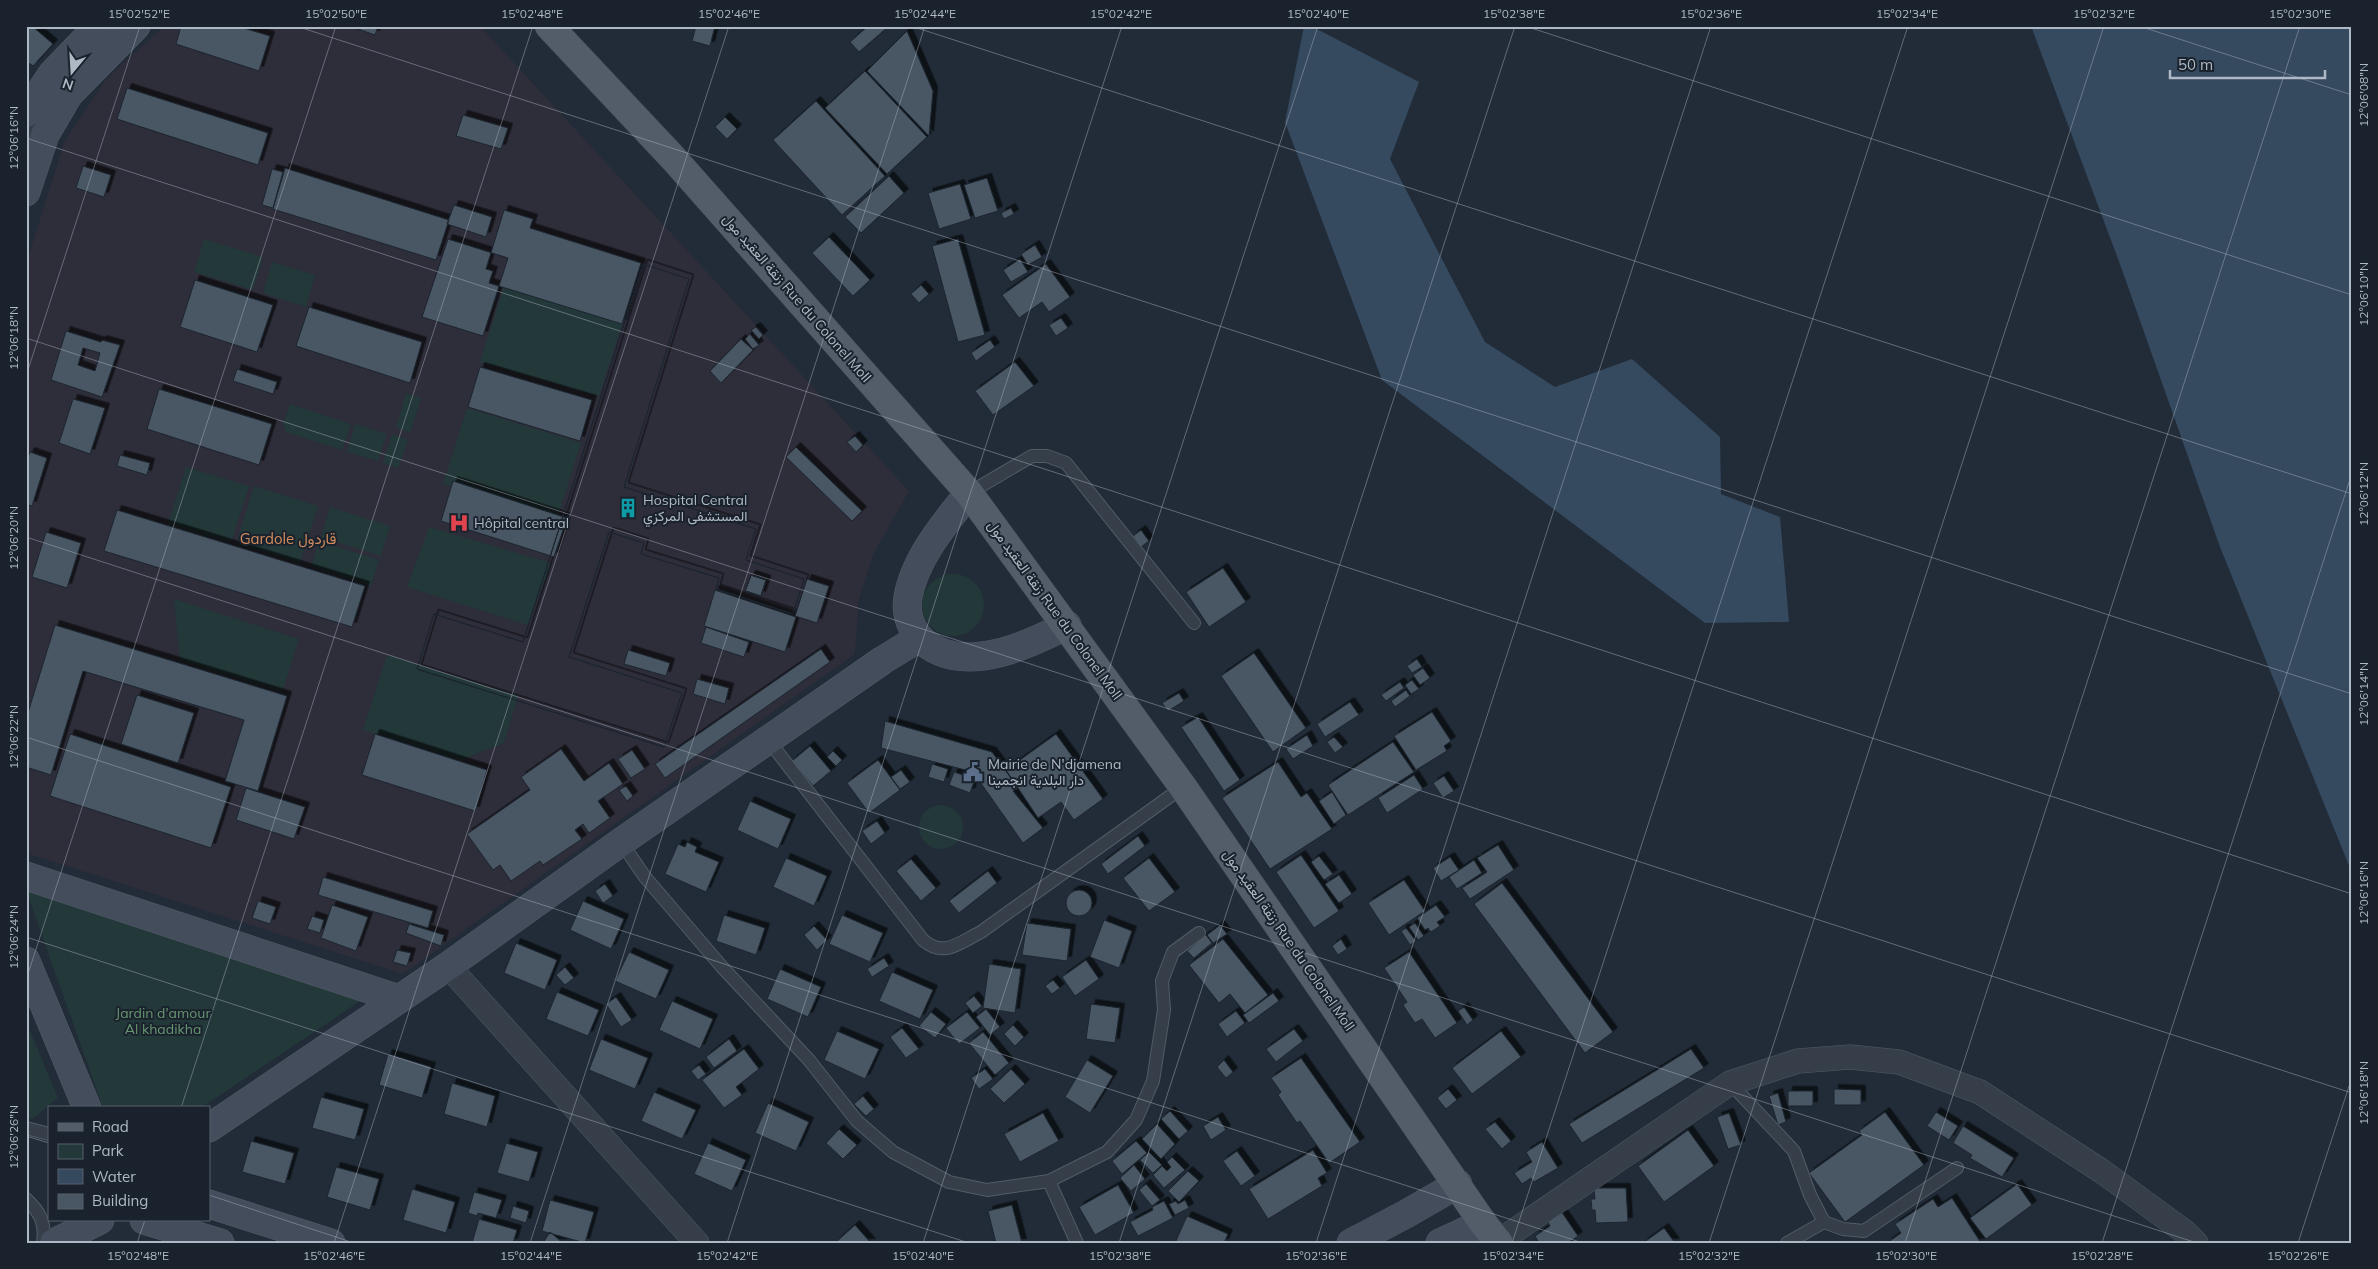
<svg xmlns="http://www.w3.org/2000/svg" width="2378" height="1269" viewBox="0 0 2378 1269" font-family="Mulish,Vazirmatn,sans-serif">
  <defs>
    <filter id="shadow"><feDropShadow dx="4.5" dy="-4.5" stdDeviation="0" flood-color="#0009"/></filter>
  </defs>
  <rect width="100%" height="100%" fill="#212c38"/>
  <path fill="#2e2d3a" d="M164 26H480L909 491 873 555 859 600 855 654 403 974 26 853V264L64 142 106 79Z"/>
  <path fill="#233839" d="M204 239 263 257 253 290 194 272Z
    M272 262 315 275 306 307 263 293Z
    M504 286 622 324 599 396 480 362Z
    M406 393 421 398 410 433 396 428Z
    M290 404 351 424 342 450 286 432 283 424Z
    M467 408 581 443 557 519 443 484Z
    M355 424 387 434 378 461 347 452Z
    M392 434 408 440 398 468 383 463Z
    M186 467 249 486 231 543 168 524Z
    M254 486 318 506 300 563 236 544Z
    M330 507 390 526 381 556 321 537Z
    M429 527 551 563 528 625 407 587Z
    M319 541 379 560 371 586 311 567Z
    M922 605a31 31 0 1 1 62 0a31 31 0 1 1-62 0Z
    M174 599 299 639 282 692 180 660Z
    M387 655 518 696 504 743 460 760 363 730Z
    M919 827a22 22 0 1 1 44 0a22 22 0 1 1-44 0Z
    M26 890 372 993 201 1108H103Z
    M26 1021 58 1098 32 1119 26 1117Z"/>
  <path fill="#35495f" d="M1304 26H1311L1419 82 1390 159 1485 342 1555 387 1632 359 1720 437 1721 494 1780 517 1789 622 1705 623 1382 380 1285 122Z
    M2031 26H2352V873L2220 547 2121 267Z"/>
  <path fill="#495664" stroke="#1c252f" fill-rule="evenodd" filter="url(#shadow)" d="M26 26H32L53 44 33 66 26 61Z
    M181 26H237L270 36 259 71 176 44Z
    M349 26H378L375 35Z
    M696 26H715L710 46 692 41Z
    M868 26H889L859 52 850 42Z
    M907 31 933 91 929 136 867 71Z
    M865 71 927 137 887 174 825 108Z
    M127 88 268 133 258 165 117 119Z
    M816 101 885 176 842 215 773 140Z
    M463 115 508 128 501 149 456 136Z
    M725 117 737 129 727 139 715 127Z
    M83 166 111 175 104 197 76 188Z
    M285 168 449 220 436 260 273 209Z
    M272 169 283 172 273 208 262 205Z
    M889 176 904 193 861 233 845 217Z
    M987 178 998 211 975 218 964 185Z
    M960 184 971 219 939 229 928 193Z
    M454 205 492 217 486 237 447 224Z
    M1011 208 1014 214 1004 219 1001 213Z
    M504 210 533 219 530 228 641 263 622 324 489 283 493 271 486 269Z
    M829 237 870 280 853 296 812 253Z
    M448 239 508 258 483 336 422 317Z
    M958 239 985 335 958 342 932 246Z
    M1035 245 1042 257 1028 265 1021 254Z
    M1020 259 1028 272 1011 282 1003 270Z
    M643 264 689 279 624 487 756 529 746 560 804 579 793 614 716 589 719 578 641 554 644 543 609 532 569 657 682 693 664 747 417 669 434 614 523 642ZM751 575 766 580 761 596 745 591Z
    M643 264 689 279 624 487 756 529 746 560 804 579 793 614 716 589 719 578 641 554 644 543 609 532 569 657 682 693 664 747 417 669 434 614 523 642ZM751 575 766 580 761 596 745 591Z
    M1046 264 1070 297 1049 312 1042 302 1019 318 1002 295Z
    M195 280 273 305 257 352 180 327Z
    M921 285 929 294 919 303 911 294Z
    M309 307 422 342 410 383 296 346Z
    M1061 318 1068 328 1056 336 1049 325Z
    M756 327 763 335 759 339 751 330Z
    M66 331 101 342 102 340 120 345 102 397 51 380ZM83 348 100 353 95 371 78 365Z
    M750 334 759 345 753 349 745 339Z
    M741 339 753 350 721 383 710 371Z
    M990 340 995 347 976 361 971 353Z
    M1015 362 1034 386 993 415 975 391Z
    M480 367 592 400 580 441 468 407Z
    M237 369 277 382 273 394 233 381Z
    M159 389 272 424 259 465 147 429Z
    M73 399 105 408 90 454 59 443Z
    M855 436 863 445 856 452 847 442Z
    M796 447 862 511 852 521 786 457Z
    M30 452 47 458 32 506 26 504V462Z
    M120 455 150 463 147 475 117 466Z
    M453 481 567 518 554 557 441 521Z
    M117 510 365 586 352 627 104 551Z
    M1141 530 1149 541 1141 547 1133 536Z
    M46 532 81 543 67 588 32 577Z
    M1223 568 1246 602 1209 627 1186 592Z
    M751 575 766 580 761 596 745 591Z
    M807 579 829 586 817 623 795 616Z
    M715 590 796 617 785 652 704 626Z
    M55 625 287 696 258 791 225 781 244 720 83 671 51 775 26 767V719Z
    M706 627 749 642 744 657 701 643Z
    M821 649 830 662 665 778 655 764Z
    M628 650 670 663 666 676 624 664Z
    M1254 653 1306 728 1273 752 1221 676Z
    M1417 659 1422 667 1412 673 1407 666Z
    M1423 668 1430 678 1420 685 1413 675Z
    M697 679 729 688 725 704 693 694Z
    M1412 680 1419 689 1411 694 1405 685Z
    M1400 682 1404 688 1386 701 1381 695Z
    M1406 690 1410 696 1395 707 1391 701Z
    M1179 693 1184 701 1168 711 1162 703Z
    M137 695 194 713 178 763 121 744Z
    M1350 702 1359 715 1325 737 1317 724Z
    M1432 712 1451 741 1444 746 1447 751 1416 770 1394 736Z
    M1198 717 1240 780 1224 791 1181 727Z
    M885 721 992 752 1018 788 1013 791 1043 828 1023 843 973 772 881 748Z
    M70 734 231 787 211 848 50 796Z
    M375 734 487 770 475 811 362 775Z
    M1056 734 1103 799 1074 820 1061 802 1038 818 1006 770Z
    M1307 735 1313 746 1293 759 1286 749Z
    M1334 737 1343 747 1335 753 1327 742Z
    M1393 742 1414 772 1348 815 1328 785Z
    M810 746 831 771 813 786 792 761Z
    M561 749 584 781 609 763 623 784 598 801 610 818 589 833 583 824 575 830 582 839 543 865 540 861 511 881 500 865 493 870 467 834 530 790 521 777Z
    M632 750 645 769 631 778 618 759Z
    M833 751 842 760 836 766 827 757Z
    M878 760 900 790 869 813 847 783Z
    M1278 762 1301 797 1307 793 1332 829 1270 869 1222 798Z
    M932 764 948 769 944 782 928 777Z
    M901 770 910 782 900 789 891 777Z
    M954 772 975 779 970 793 949 785Z
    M1414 775 1423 789 1387 813 1378 798Z
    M1444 776 1454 791 1443 798 1433 783Z
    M626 786 633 796 627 801 619 790Z
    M246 788 305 807 294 839 236 820Z
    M1332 792 1346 815 1334 824 1319 801Z
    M750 801 791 819 778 849 737 830Z
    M877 821 885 833 871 844 862 831Z
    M1138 836 1145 846 1108 874 1101 864Z
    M687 842 697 847 695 852 719 862 706 892 665 874 678 844 685 847Z
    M1498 845 1514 870 1470 899 1462 888 1487 872 1477 858Z
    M1301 855 1339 911 1314 928 1276 872Z
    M1319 856 1333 874 1324 880 1311 862Z
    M1450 857 1459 870 1441 881 1433 868Z
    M786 858 827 876 814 906 773 887Z
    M1149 858 1175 892 1149 911 1123 878Z
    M911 859 936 888 921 901 896 871Z
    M1474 860 1482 873 1457 889 1449 877Z
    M988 871 997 883 959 913 949 901Z
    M1339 875 1352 894 1339 903 1325 884Z
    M323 877 433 911 428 928 318 895Z
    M1404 880 1425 911 1389 935 1368 903Z
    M1502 883 1613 1032 1585 1053 1474 904Z
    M605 884 613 896 603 903 595 891Z
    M1066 903a13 13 0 1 1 26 0a13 13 0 1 1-26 0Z
    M258 901 276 907 270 924 252 918Z
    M583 901 624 919 611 949 570 930Z
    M332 905 368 917 356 951 321 938Z
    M1436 905 1445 917 1437 922 1440 926 1431 932 1428 928 1425 930 1417 918Z
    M724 915 765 928 756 955 716 941Z
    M842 915 883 933 870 962 829 944Z
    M312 916 324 920 320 933 307 929Z
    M1104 920 1132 931 1119 968 1090 957Z
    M1027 923 1071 929 1067 961 1022 955Z
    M1415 923 1424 936 1418 940 1409 927Z
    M409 924 444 935 441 946 406 933Z
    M1220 925 1227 934 1213 943 1207 935Z
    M814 926 827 940 817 950 804 935Z
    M1406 928 1416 941 1410 945 1401 931Z
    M1206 935 1212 943 1194 958 1187 951Z
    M1223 939 1268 995 1245 1013 1230 994 1219 1003 1189 965Z
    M1341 939 1347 949 1338 955 1332 946Z
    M516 943 557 960 545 990 504 973Z
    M397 950 411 953 407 966 393 962Z
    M629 952 669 970 656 999 615 981Z
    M1409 952 1457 1023 1435 1038 1422 1019 1415 1023 1403 1005 1407 1002 1384 968Z
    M884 958 889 966 872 977 867 969Z
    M1086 960 1099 979 1075 996 1062 977Z
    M989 964 1021 969 1015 1013 983 1008Z
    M565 967 574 978 565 985 556 975Z
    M780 969 821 987 808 1017 767 999Z
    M892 972 933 990 920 1019 879 1001Z
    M1053 980 1060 988 1052 994 1045 986Z
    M557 992 599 1010 588 1036 546 1019Z
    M1273 993 1279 1001 1249 1023 1243 1015Z
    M974 996 982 1006 973 1013 965 1003Z
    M616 997 632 1020 621 1027 606 1004Z
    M672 1001 713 1019 700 1049 659 1030Z
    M1091 1004 1120 1008 1115 1043 1086 1039Z
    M1464 1007 1473 1020 1467 1025 1458 1011Z
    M986 1009 1000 1027 990 1035 976 1017Z
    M1236 1011 1245 1023 1227 1037 1218 1024Z
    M931 1012 946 1024 935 1038 919 1026Z
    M967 1012 980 1028 959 1044 946 1028Z
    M1013 1025 1024 1037 1015 1046 1004 1034Z
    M902 1028 919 1049 906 1058 890 1037Z
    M1294 1029 1303 1041 1276 1062 1266 1049Z
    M837 1031 879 1049 865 1079 824 1060Z
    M1501 1031 1521 1057 1472 1094 1452 1068Z
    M983 1032 1009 1063 995 1075 969 1043Z
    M601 1039 648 1058 635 1089 589 1070Z
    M729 1039 737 1051 714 1068 706 1057Z
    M744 1049 759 1069 736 1087 742 1095 724 1108 702 1080Z
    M1691 1049 1704 1068 1582 1143 1569 1124Z
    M388 1054 431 1067 422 1098 379 1085Z
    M1301 1058 1360 1142 1329 1163 1300 1121 1297 1123 1278 1095 1281 1092 1271 1078Z
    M1087 1060 1113 1076 1090 1113 1065 1097Z
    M1224 1060 1233 1072 1226 1078 1217 1067Z
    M699 1065 706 1074 698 1080 691 1071Z
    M985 1069 993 1079 979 1089 971 1078Z
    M1011 1069 1025 1084 1004 1103 990 1089Z
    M452 1083 495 1096 487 1127 444 1114Z
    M1448 1089 1457 1100 1446 1109 1437 1098Z
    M1834 1089 1861 1090V1105H1834Z
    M1788 1091H1813V1106H1788Z
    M654 1092 696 1110 682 1139 641 1121Z
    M1778 1093 1786 1122 1778 1125 1769 1096Z
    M863 1096 874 1109 866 1116 854 1104Z
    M321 1097 364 1109 355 1140 312 1128Z
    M768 1103 809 1122 796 1151 755 1133Z
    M1170 1111 1188 1131 1179 1139 1161 1119Z
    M1885 1112 1924 1165 1845 1222 1809 1173 1862 1135 1859 1131Z
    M1936 1112 1958 1126 1949 1140 1927 1126Z
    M1043 1113 1059 1141 1020 1162 1004 1134Z
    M1729 1113 1741 1145 1728 1149 1717 1117Z
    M1218 1117 1226 1130 1211 1140 1203 1126Z
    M1495 1122 1511 1141 1502 1149 1485 1129Z
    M1157 1124 1175 1144 1161 1159 1142 1139Z
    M1963 1126 2014 1158 2002 1177 1970 1158 1972 1155 1953 1143Z
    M839 1129 857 1145 843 1159 826 1143Z
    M1688 1130 1714 1166 1664 1202 1638 1166Z
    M251 1141 294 1153 285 1184 242 1172Z
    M1136 1141 1147 1153 1122 1174 1112 1161Z
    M1542 1142 1558 1168 1534 1182 1531 1178 1522 1184 1514 1173 1532 1162 1526 1152Z
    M506 1143 538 1152 529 1182 497 1173Z
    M708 1143 746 1160 732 1191 694 1174Z
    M1313 1150 1327 1173 1318 1178 1322 1186 1268 1219 1249 1189Z
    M1237 1151 1255 1176 1241 1186 1223 1161Z
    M1149 1152 1162 1165 1153 1173 1140 1160Z
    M1172 1157 1185 1170 1164 1188 1153 1175 1162 1166 1167 1171 1171 1167 1167 1162Z
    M1134 1165 1145 1179 1131 1191 1120 1178Z
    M336 1167 379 1179 370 1210 327 1197Z
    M1188 1171 1199 1181 1179 1202 1168 1191Z
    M1146 1184 1160 1200 1152 1206 1139 1190Z
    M2017 1184 2032 1205 1986 1239 1970 1218Z
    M1118 1185 1134 1213 1095 1235 1079 1207Z
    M1594 1188H1626L1628 1222 1596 1223 1595 1210H1592L1591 1199H1595Z
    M412 1189 455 1202 446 1233 403 1220Z
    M474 1192 502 1200 496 1218 478 1213 477 1216 468 1213Z
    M1952 1198 1981 1243H1887L1901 1233 1895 1224 1933 1199 1938 1207Z
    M550 1200 594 1212 585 1243 542 1231Z
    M1185 1200 1189 1208 1175 1215 1169 1204 1176 1201 1178 1204Z
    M1164 1201 1173 1218 1138 1236 1130 1222 1153 1210 1152 1207Z
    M1012 1205 1022 1243H996L988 1211Z
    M513 1206 529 1211 526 1223 510 1218Z
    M1561 1211 1578 1236 1568 1243H1539L1535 1236 1550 1226 1547 1220Z
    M1187 1216 1228 1234 1224 1243H1175Z
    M479 1219 517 1230 513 1243H472Z
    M855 1225 871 1243H835Z
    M1664 1228 1675 1243H1643Z
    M550 1232 563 1243H543Z"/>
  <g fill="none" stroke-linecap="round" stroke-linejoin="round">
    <defs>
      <path id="lane" d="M969 493 1032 456H1047L1066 463 1194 623
        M769 741 923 940C944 958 959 943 981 932L1183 787
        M621 842 645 877 722 967 809 1060 857 1121 893 1152 949 1182 987 1190 1049 1181 1107 1152 1136 1120 1153 1081 1164 1010 1162 981 1173 952 1199 933
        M1730 1083 1794 1151 1810 1195 1824 1222 1843 1229 1864 1231 1957 1168
        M26 1128 49 1134
        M1049 1181 1077 1243
        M26 1199C40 1212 46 1223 43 1243
        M1787 1243 1824 1222"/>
      <path id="street" d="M26 127 45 135
        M448 966 697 1243
        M1498 1242 1730 1083 1798 1061 1850 1057 1899 1062 1980 1092 2103 1172 2185 1232 2196 1243"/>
      <path id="secondary" d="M26 113 52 74 98 26
        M26 192 45 135 69 94 136 26
        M969 493C945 523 915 558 908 597 905 614 911 631 924 642 964 675 1027 646 1067 625
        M26 876 399 999
        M26 961 87 1108
        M209 1128 448 966 621 842 883 660 919 638
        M209 1204 331 1243
        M144 1220 220 1243
        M54 1243 100 1220
        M1351 1243 1406 1214 1458 1184
        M1440 1243 1483 1223"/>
      <path id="primary" d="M549 26 674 159 969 493 1183 787 1483 1223 1499 1243"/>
    </defs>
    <use href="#lane" stroke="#525c66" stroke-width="14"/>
    <use href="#street" stroke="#525c66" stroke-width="25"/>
    <use href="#secondary" stroke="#525c66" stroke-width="29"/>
    <use href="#primary" stroke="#3e4752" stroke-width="29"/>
    <use href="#lane" stroke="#353e49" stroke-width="12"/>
    <use href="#street" stroke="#353e49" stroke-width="24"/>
    <use href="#secondary" stroke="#434d5c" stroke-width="28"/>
    <use href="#primary" stroke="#535d69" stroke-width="28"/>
  </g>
  <path fill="none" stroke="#afb9c5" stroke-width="1" stroke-opacity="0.45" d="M296 26 2352 694M911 26 2352 494M1525 26 2352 295M2139 26 2352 95M26 138 2352 894M26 338 2352 1093M26 376 140 26M26 537 2197 1243M26 737 1583 1243M26 937 969 1243M26 980 336 26M181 1108 533 26M26 1136 49 1143M209 1195 354 1243M137 1243 145 1220M334 1243 729 26M530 1243 925 26M727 1243 1122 26M923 1243 1318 26M1119 1243 1515 26M1316 1243 1711 26M1512 1243 1908 26M1709 1243 2104 26M1905 1243 2300 26M2102 1243 2352 473M2298 1243 2352 1077"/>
  <defs>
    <symbol id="building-bare" viewBox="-9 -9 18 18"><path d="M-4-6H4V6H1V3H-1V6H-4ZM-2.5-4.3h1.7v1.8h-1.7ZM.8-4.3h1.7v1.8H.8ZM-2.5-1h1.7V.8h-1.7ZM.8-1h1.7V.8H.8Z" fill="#0f9aa8" stroke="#1a232d" stroke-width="2.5" paint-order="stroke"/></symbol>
    <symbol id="hospital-bare" viewBox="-9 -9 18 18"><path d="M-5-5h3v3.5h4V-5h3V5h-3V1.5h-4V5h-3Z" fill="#e0444e" stroke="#1a232d" stroke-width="2.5" paint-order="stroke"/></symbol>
    <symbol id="civic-bare" viewBox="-9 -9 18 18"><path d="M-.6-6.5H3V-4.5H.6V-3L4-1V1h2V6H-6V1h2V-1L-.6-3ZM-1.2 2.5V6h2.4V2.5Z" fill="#5c6f8a" stroke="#1a232d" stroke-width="2.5" paint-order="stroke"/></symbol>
  </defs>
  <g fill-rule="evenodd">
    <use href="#building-bare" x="614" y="494" width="28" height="28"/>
    <use href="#hospital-bare" x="445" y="509" width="28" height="28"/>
    <use href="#civic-bare" x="959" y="758" width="28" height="28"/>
  </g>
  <g text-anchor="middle" stroke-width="4" stroke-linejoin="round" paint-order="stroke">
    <g font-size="14" fill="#afb9c5" stroke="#1a232d">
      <text transform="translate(797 298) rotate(49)" y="5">زنقة العقيد مول Rue du Colonel Moll</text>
      <text transform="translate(1055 610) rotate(54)" y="5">زنقة العقيد مول Rue du Colonel Moll</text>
      <text transform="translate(1289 940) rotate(55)" y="5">زنقة العقيد مول Rue du Colonel Moll</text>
    </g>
    <g font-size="14" fill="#afb9c5" stroke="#1a232d" text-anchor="start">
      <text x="643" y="505">Hospital Central<tspan x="643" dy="16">المستشفى المركزي</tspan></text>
      <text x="474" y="528">Hôpital central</text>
      <text x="988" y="769">Mairie de N'djamena<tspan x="988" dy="16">دار البلدية انجمينا</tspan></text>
    </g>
    <g font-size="14" fill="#679570" stroke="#1a232d">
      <text x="163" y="1018">Jardin d'amour<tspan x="163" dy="16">Al khadikha</tspan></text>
    </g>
    <g font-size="15" fill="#d18b5e" stroke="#1a232d">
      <text x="288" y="544">Gardole قاردول</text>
    </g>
  </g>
  <rect width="2378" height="1269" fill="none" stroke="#1a232d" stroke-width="55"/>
  <rect x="48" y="1106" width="162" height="115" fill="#1a232d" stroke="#565f6a"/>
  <rect x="58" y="1123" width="25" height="8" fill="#535d69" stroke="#565f6a"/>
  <text x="92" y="1132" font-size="15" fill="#afb9c5">Road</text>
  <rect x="58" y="1144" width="25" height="15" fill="#233839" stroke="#565f6a"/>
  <text x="92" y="1156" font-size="15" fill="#afb9c5">Park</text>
  <rect x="58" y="1169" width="25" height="15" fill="#35495f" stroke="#565f6a"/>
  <text x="92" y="1182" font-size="15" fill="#afb9c5">Water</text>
  <rect x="58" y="1194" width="25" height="15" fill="#495664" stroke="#565f6a"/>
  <text x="92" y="1206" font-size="15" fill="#afb9c5">Building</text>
  <g transform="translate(72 72) rotate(198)" stroke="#1a232d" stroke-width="4" paint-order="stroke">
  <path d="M0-4L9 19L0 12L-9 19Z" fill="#afb9c5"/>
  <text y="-8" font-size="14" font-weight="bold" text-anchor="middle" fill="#afb9c5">N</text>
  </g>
  <path d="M2170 70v8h155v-8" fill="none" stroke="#afb9c5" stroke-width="2.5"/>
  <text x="2178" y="70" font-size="15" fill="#afb9c5" stroke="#1a232d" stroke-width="4" paint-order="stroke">50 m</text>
  <rect x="28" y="28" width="2322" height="1214" fill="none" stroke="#afb9c5" stroke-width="2"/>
  <g font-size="12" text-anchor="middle" fill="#afb9c5">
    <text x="139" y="18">15°02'52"E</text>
    <text x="336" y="18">15°02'50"E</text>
    <text x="532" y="18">15°02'48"E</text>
    <text x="729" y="18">15°02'46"E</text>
    <text x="925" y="18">15°02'44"E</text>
    <text x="1121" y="18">15°02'42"E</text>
    <text x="1318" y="18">15°02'40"E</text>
    <text x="1514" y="18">15°02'38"E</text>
    <text x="1711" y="18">15°02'36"E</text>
    <text x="1907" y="18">15°02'34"E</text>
    <text x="2104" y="18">15°02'32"E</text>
    <text x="2300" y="18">15°02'30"E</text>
    <text transform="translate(2364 95) rotate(-90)" y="4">12°06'08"N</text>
    <text transform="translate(14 138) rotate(-90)" y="4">12°06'16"N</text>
    <text transform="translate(2364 294) rotate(-90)" y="4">12°06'10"N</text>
    <text transform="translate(14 338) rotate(-90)" y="4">12°06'18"N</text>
    <text transform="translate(2364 494) rotate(-90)" y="4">12°06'12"N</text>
    <text transform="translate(14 538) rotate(-90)" y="4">12°06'20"N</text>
    <text transform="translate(2364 694) rotate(-90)" y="4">12°06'14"N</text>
    <text transform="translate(14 737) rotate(-90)" y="4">12°06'22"N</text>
    <text transform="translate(2364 893) rotate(-90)" y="4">12°06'16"N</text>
    <text transform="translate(14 937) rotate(-90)" y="4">12°06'24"N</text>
    <text transform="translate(2364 1093) rotate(-90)" y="4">12°06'18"N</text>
    <text transform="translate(14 1137) rotate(-90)" y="4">12°06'26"N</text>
    <text x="138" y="1260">15°02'48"E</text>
    <text x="334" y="1260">15°02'46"E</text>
    <text x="531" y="1260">15°02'44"E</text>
    <text x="727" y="1260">15°02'42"E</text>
    <text x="923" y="1260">15°02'40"E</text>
    <text x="1120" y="1260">15°02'38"E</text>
    <text x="1316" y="1260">15°02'36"E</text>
    <text x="1513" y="1260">15°02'34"E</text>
    <text x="1709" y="1260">15°02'32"E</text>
    <text x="1906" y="1260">15°02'30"E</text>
    <text x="2102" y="1260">15°02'28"E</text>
    <text x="2298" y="1260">15°02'26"E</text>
  </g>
</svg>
